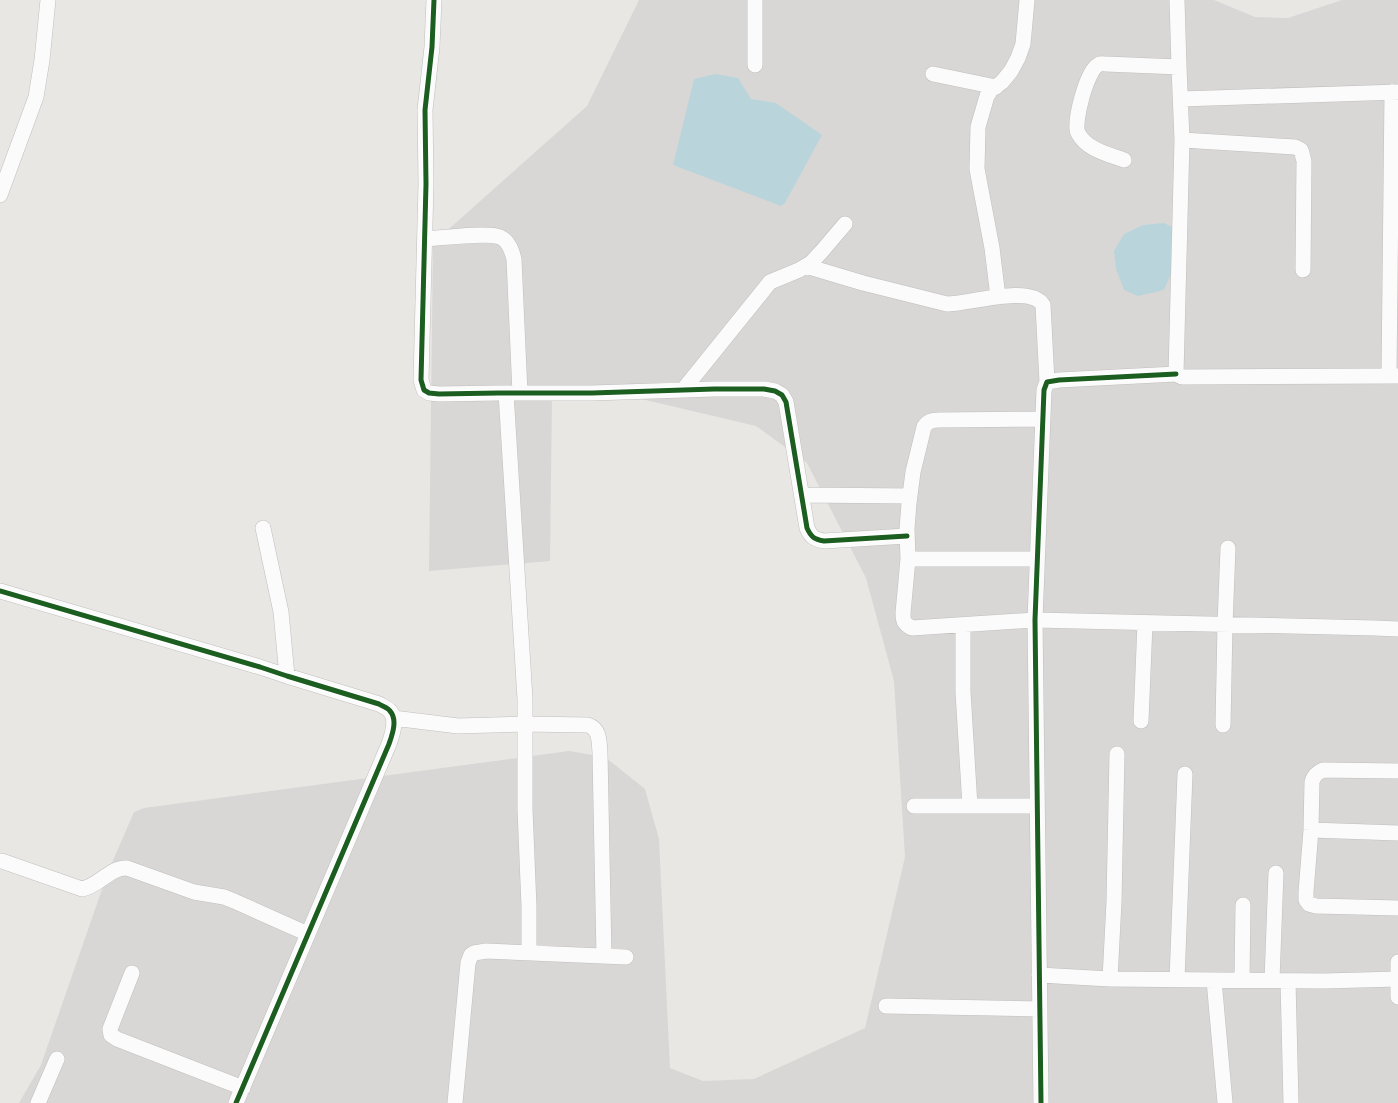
<svg xmlns="http://www.w3.org/2000/svg" width="1398" height="1103" viewBox="0 0 1398 1103" font-family="Raleway,sans-serif">
  <rect width="100%" height="100%" fill="#e9e7e4"/>
  <path fill="#d8d7d5" d="M639 0H1214L1255 17 1288 18 1342 0H1398V1103H19L41 1065 108 872 134 812 144 808 569 751 605 757 645 789 659 839 670 1068 703 1081 754 1079 865 1028 905 857 894 681 866 578 807 463 756 426 582 385 552 397 550 561 429 571 433 243 587 106Z"/>
  <path fill="#b9d5db" d="M715 74 738 78 751 99 776 103 822 135 785 203 781 206 673 165 694 79Z
    M1164 223 1176 229 1177 259 1164 290 1138 296 1124 290 1116 269 1114 251 1124 234 1143 225Z"/>
  <g fill="none" stroke-linecap="round" stroke-linejoin="round">
    <defs>
      <path id="minor" d="M434 0 432 47 425 110 426 184 421 380 424 390 429 393 439 394 498 393H592L714 389H764L775 391 782 395 786 402 807 528C811 537 814 539 824 541L907 536
        M1177 0 1179 67 1182 140 1176 374 1182 377 1398 376
        M755 65V0
        M933 74 996 87
        M1181 99 1398 92
        M1182 140 1295 147 1301 150 1304 161 1303 270
        M1124 160C1108 154 1087 150 1078 133 1073 123 1087 70 1098 65 1100 63 1103 64 1106 64L1179 67
        M0 195 36 97 42 60 48 0
        M425 239C441 238 487 232 500 237 509 241 512 251 514 259L520 393
        M806 266 863 283 947 304C968 304 1031 284 1043 305L1047 382
        M998 297 992 248 977 169 978 127 987 96 991 90 1002 82 1011 71 1018 58 1023 44 1027 0
        M1389 376 1392 92
        M683 390 770 282 799 270 811 263 822 251 845 224
        M506 393 525 699V809L529 907V953
        M1043 419 939 420C932 420 928 421 924 427L913 472 909 503 907 529 908 559 903 613C903 621 904 624 912 628L1035 620 1375 628 1398 629
        M803 495 910 496
        M263 528 281 612 287 676
        M908 559H1037
        M0 591 260 667 287 676 379 704C382 706 388 708 390 711 398 720 392 735 389 744L236 1103
        M963 625V692L970 806
        M393 718 458 726 525 724 588 725C600 729 599 741 600 753L604 956
        M1141 721 1145 623
        M1223 725 1225 625 1228 548
        M1398 771 1323 770C1317 773 1314 775 1312 782L1311 830 1306 892V900L1309 904 1316 906 1398 908
        M914 806H1037
        M1311 830 1398 833
        M2 861 82 889C99 886 110 867 127 868L194 892 224 897 234 901 308 934
        M1398 962V997
        M132 973 110 1029 111 1035 117 1039 243 1088
        M1039 975 1110 979 1324 981 1398 979
        M1110 979 1114 902 1117 754
        M1177 979 1185 774
        M1214 980 1225 1103
        M1242 980 1243 905
        M1272 980 1276 873
        M1288 981 1291 1103
        M886 1006 1040 1009
        M38 1103 57 1059
        M455 1103 468 963 471 955 474 953 486 951 626 957
        M1041 1103 1035 620 1044 390 1047 382 1059 380 1176 374"/>
    </defs>
    <use href="#minor" stroke="#c0bfbe" stroke-width="16"/>
    <use href="#minor" stroke="#fcfbfb" stroke-width="15"/>
    <defs>
      <path id="cycleway" d="M434 0 432 47 425 110 426 184 421 380 424 390 429 393 439 394 498 393H592L714 389H764L775 391 782 395 786 402 807 528C811 537 814 539 824 541L907 536
        M0 591 260 667 287 676 379 704C382 706 388 708 390 711 398 720 392 735 389 744L236 1103
        M1041 1103 1035 620 1044 390 1047 382 1059 380 1176 374"/>
    </defs>
    <use href="#cycleway" stroke="#fff" stroke-width="8"/>
    <use href="#cycleway" stroke="#1b5e20" stroke-width="5"/>
  </g>
</svg>
